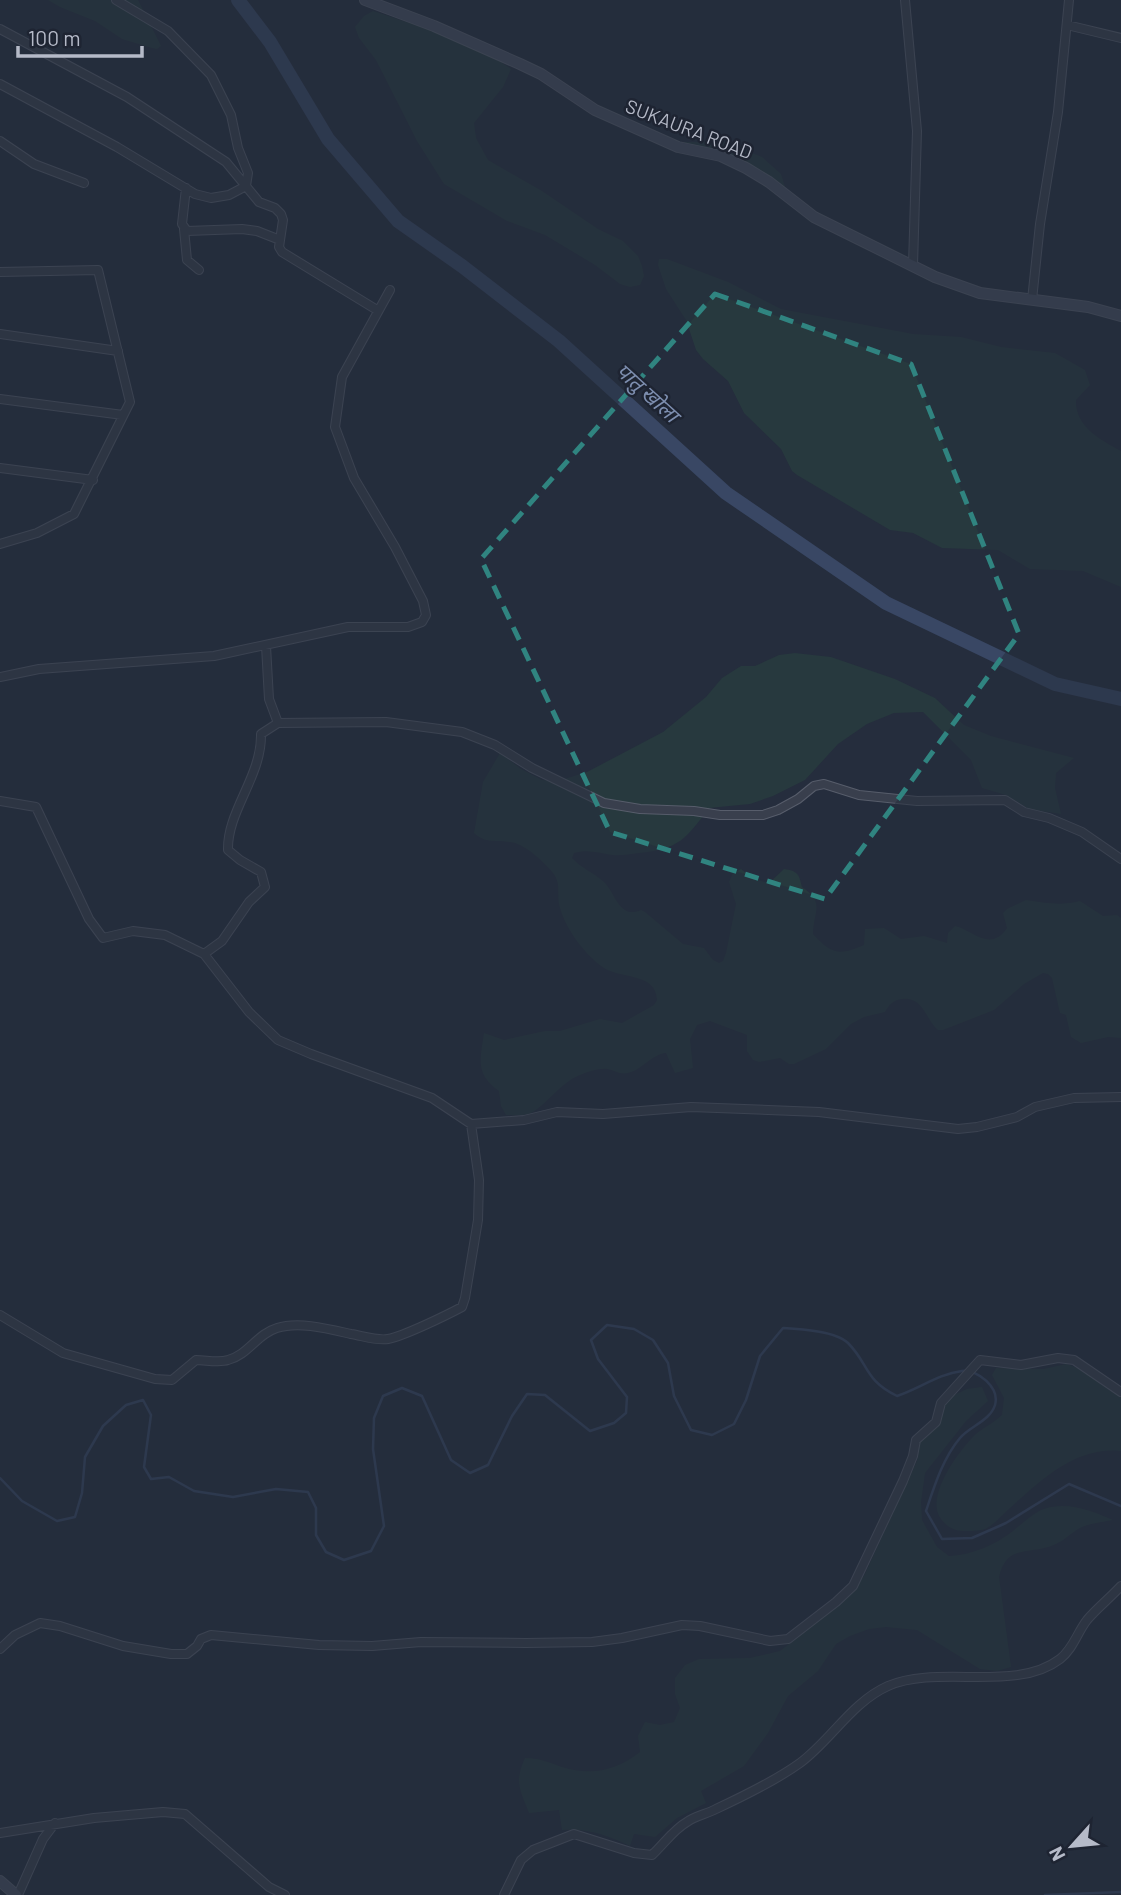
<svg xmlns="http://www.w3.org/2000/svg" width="1121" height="1895" viewBox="0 0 1121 1895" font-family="Barlow,'Noto Sans Devanagari',sans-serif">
  <rect width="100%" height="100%" fill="#252d3d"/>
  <path fill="#27393e" d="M48 0H138L161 46 157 49 152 48 122 39 95 21 60 7Z
    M373 11C417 26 474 41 511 69L503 87 474 123 476 138 488 160 542 191 598 229 623 241 638 256 642 266 644 276 640 285 630 287 620 284 595 265 545 235 507 221 444 184 417 141 376 60 359 38 355 27 364 16Z
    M683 142H725L762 157 781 174 786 190Z
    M659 259H667L728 282 781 309 913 334 961 337 1001 347 1055 353 1085 370 1090 385 1076 400C1075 427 1101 440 1121 451V587L1083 571 1030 569 998 550 942 548 913 533 890 530 797 475 792 471 781 449 744 413 728 381 703 359 696 350 686 320 666 289 658 265Z
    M795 653 831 657 895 679 935 698 964 725 991 736 1074 758 1056 773 1055 788 1061 814 1029 809 1006 795 982 788 971 760 923 712 894 713 867 724 838 744 805 780 773 796 750 804 709 808C686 839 679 849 639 853 630 854 621 856 612 855 598 853 588 849 574 853L572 858C581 868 594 873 604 882 615 892 619 920 641 910L645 912 683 944 704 948 713 960 719 963 723 961 726 953 736 904 729 882 733 873 741 869 754 879 769 883 784 869C798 871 799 874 802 887 826 903 813 912 813 934 831 954 839 956 864 945L865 929 884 928 901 939 924 936 947 943 948 933 955 926C973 930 990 953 1007 928L1003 913 1007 909 1026 900C1045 903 1061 906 1080 901L1103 916 1117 915 1121 918V1038L1108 1037 1081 1043 1071 1037 1066 1015 1060 1013 1052 978 1048 974 1043 973 1024 984 994 1010 943 1030H938C925 1019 924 997 902 999 893 1000 889 1005 885 1012L864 1017 851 1024 826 1049 794 1064H789L780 1058 759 1062 753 1060 747 1051V1035L710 1021 697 1025 690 1039 693 1068 675 1073 666 1053C652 1054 642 1070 628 1073 620 1075 614 1070 607 1069 600 1068 587 1072 580 1075 559 1083 543 1110 528 1114 521 1116 513 1115 506 1115L501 1106 499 1091C475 1074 480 1060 484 1033L504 1040 545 1031H560L600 1019 622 1023 654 1005 657 1000C656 971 618 980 601 966 583 952 564 927 559 904 557 893 561 883 553 873 545 863 528 847 515 843 501 839 486 845 474 833L483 782 500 753 521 769 542 780 558 781 587 772 663 732 706 697 722 678 741 666H755L779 655Z
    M1066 1364C1086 1369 1101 1388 1121 1396V1451C1076 1446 1041 1480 1010 1508 1002 1515 994 1525 985 1529 979 1531 970 1531 963 1531 954 1531 946 1526 941 1519 924 1497 960 1449 976 1434 984 1427 994 1423 1002 1415L1004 1398 992 1375 996 1368 1044 1369Z
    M982 1387 988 1401 966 1421 925 1473 921 1502 922 1520 937 1547 949 1556C972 1555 995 1545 1013 1531 1023 1523 1033 1513 1044 1509 1068 1501 1092 1511 1113 1520 1102 1522 1090 1523 1080 1528 1072 1532 1065 1540 1056 1544 1032 1556 1007 1542 999 1577L1011 1667 997 1671 980 1669 917 1630 886 1627 869 1629 850 1636 836 1644 818 1671 788 1696 768 1733 744 1766 701 1791 706 1803 677 1818 655 1837 634 1834 630 1846C608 1835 587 1828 562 1830L559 1810 529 1813C520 1790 514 1782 525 1758 539 1758 548 1762 562 1767 591 1776 616 1771 640 1752L638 1736 645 1722 660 1725 674 1722 680 1708 675 1694V1678L685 1665 699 1659 750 1658 780 1651 839 1605 864 1576 917 1461 920 1442 939 1425 944 1404 954 1395 967 1389Z"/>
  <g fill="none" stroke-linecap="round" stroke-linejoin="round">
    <path stroke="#394764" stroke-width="2.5" d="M0 1478 22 1501 57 1521 75 1517 82 1493 85 1457 103 1426 126 1405 143 1400 151 1415 144 1467 151 1479 169 1477 194 1491 233 1497 276 1489 308 1492 316 1508V1535L326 1552 344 1560 371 1551 384 1526 373 1449 374 1418 383 1396 402 1388 422 1396 451 1460 470 1473 488 1465 512 1416 527 1394 545 1395 590 1431 614 1423 626 1413 627 1397 598 1359 591 1340 607 1325 634 1329 653 1340 668 1363 674 1396 691 1430 712 1435 734 1424 746 1400 760 1356 783 1328C800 1329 836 1331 848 1343 869 1364 864 1380 897 1396 919 1389 938 1374 962 1371 978 1369 1000 1388 995 1405 990 1421 970 1426 960 1438 943 1458 934 1487 926 1511L942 1539 972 1538 1006 1523 1069 1484 1121 1506
      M1045 1895 1121 1892"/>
    <path stroke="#394764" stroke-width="14" d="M238 0 270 42 328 139 398 221 462 266 559 341 726 493 886 603 1055 684 1121 699"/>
    <defs>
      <path id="street" d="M905 0 917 131 913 265
        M1067 25 1121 38
        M0 29 127 97 226 162 259 202 275 208 281 214 283 220 279 247 282 252 377 310
        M0 84 117 147 195 194 211 198 229 195 246 186 248 173 238 148 231 115 211 75 168 31 116 0
        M0 141 34 164 84 183
        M186 188 182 224 187 231 242 229 257 231 280 240
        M184 229 187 260 199 270
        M0 272 98 270 130 402 74 514 37 533 0 544
        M1032 300 1040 224 1058 112 1069 0
        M0 334 118 351
        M0 399 123 415
        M0 468 93 480
        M266 646 269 699 278 723 386 722 462 732 495 745 532 768 604 803 640 809 694 811 720 815H763L778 810 798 799 814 786 824 784 859 795 917 801 1005 800 1024 812 1049 818 1082 832 1121 859
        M0 677 39 669 214 656 348 627H408L422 622 426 615 423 601 395 547 354 478 335 427 342 377 390 290
        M0 801 36 807 89 919 103 938 133 931 165 935 204 954 249 1012 278 1040 311 1054 432 1098 471 1124 524 1120 557 1112 603 1114 691 1107 819 1112 958 1129 977 1127 1017 1117 1035 1107 1074 1098 1121 1097
        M204 954 222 941 249 902 265 887 261 872 240 860 228 850C227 811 262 776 261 734L278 723
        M0 1315 63 1353 155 1379 172 1380 196 1360C206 1360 219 1363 228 1360 248 1355 257 1334 277 1328 299 1321 329 1329 351 1334 363 1336 377 1341 388 1339 404 1336 447 1315 462 1307L465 1298 478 1220 479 1180 471 1124
        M0 1649 15 1635 40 1623 60 1626 123 1646 171 1654H187L197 1646 201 1639 211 1635 319 1645 372 1646 421 1642 526 1643 592 1642 622 1638 682 1625 700 1626 770 1641 788 1639 836 1602 853 1586 903 1481 913 1456 916 1440 936 1422 941 1403 980 1360 1021 1365 1058 1358 1074 1360 1121 1392
        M0 1833 94 1818 163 1812 185 1814 269 1887 285 1895
        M18 1895 43 1839 55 1823
        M504 1895 521 1860 533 1850 574 1834 634 1853 652 1855C663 1845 674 1829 687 1822 695 1816 707 1814 716 1809 744 1796 775 1781 800 1763 831 1740 852 1702 888 1686 938 1664 1016 1693 1060 1659 1073 1649 1077 1633 1087 1620 1097 1608 1110 1598 1121 1586"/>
      <path id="secondary" d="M365 0 434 26 520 64 541 74 595 110 678 147 721 156 746 168 769 182 814 217 935 277 980 293 1088 307 1121 316
        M0 1881 16 1895"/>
    </defs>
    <use href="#street" stroke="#575d6b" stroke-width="10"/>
    <use href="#secondary" stroke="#575d6b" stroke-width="12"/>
    <use href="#street" stroke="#393f4d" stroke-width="8"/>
    <use href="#secondary" stroke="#474e60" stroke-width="10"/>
  </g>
  <path d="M0 0H1121V1895H0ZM715 294 911 364 1019 634 825 899 610 832 481 559Z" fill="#252d3d" fill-opacity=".55" fill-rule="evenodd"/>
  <path fill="none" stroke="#308480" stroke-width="5" stroke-dasharray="14 9" stroke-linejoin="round" d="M715 294 911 364 1019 634 825 899 610 832 481 559Z"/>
  <g text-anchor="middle" stroke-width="5" stroke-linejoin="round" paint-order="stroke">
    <g font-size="19" fill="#b5bac8" stroke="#1e2432">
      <text transform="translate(689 129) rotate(21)" y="7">SUKAURA ROAD</text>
    </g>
    <g font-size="21" font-style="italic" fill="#7d8eaf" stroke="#1e2432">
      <text transform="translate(647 393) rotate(42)" y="7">पातु खोला</text>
    </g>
  </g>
  <g transform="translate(1072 1846) rotate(243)" stroke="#1e2432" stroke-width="5" paint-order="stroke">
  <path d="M0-5L12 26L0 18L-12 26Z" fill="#b5bac8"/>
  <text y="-10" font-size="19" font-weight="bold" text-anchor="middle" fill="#b5bac8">N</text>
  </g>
  <path d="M18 46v10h124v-10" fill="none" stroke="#b5bac8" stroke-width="3.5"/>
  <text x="28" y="46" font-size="21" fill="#b5bac8" stroke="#1e2432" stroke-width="5" paint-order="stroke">100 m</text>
</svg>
